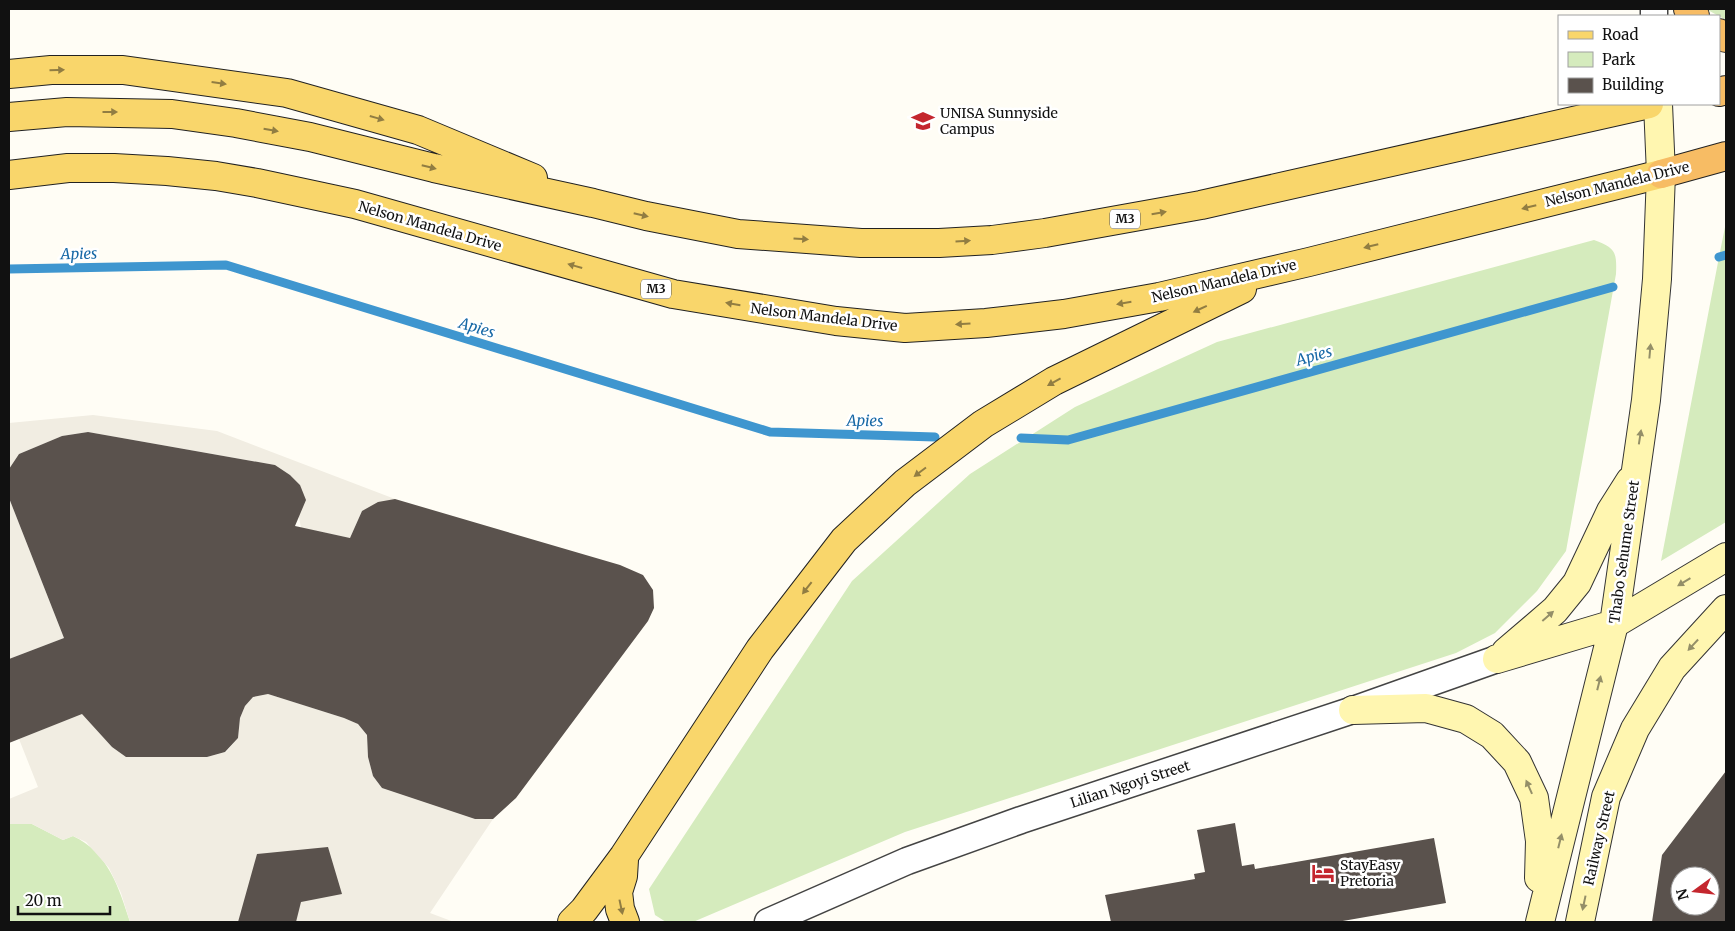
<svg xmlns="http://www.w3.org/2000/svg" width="1735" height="931" viewBox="0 0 1735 931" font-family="Merriweather,serif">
  <rect width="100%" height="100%" fill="#fffdf5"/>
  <path fill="#d5ebbd" d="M1706 9H1726V20Z
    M1726 222V522L1661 561 1719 257Z
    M1594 240C1615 248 1617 251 1616 274L1566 551 1537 591 1495 633 1456 653 905 832 693 922H666L655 915 649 889 852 581 970 474 1075 407 1217 342Z
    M9 824H32L63 840 73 836C108 852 119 888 130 922H9Z"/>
  <path fill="#f1ede2" d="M93 415 217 431 395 499 362 511 350 538 301 528 299 517 300 485 290 475 275 465 88 432 62 436 19 454 9 469V423Z
    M9 498 64 638 9 659Z
    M268 694 344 718 358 724 367 735 368 757 373 776 382 788 475 819H493L430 913 454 922H130L121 893 109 868 86 842 73 836 63 840 32 824H9V799L38 787 19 739 89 711 96 729 112 747 126 757H207L226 752 238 738 240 718 245 706 253 697Z"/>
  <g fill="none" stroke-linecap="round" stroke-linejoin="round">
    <path stroke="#3f96cf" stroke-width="9" d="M1719 257 1726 255
      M9 269 226 265 770 432 935 437
      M1021 438 1068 440 1613 287"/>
  </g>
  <path fill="#5a524d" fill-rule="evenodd" d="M88 432 275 465 290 475 300 485 306 500 295 526 350 538 362 511 378 502 395 499 620 565 643 575 653 590 654 608 648 621 516 798 493 819H475L382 788 373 776 368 757 367 735 358 724 344 718 268 694 253 697 245 706 240 718 238 738 225 752 207 757H126L112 747 82 714 9 743V659L64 638 9 498V469L19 454 62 436Z
    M1726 771V922H1652L1662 855ZM1680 876H1710V906H1680Z
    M1235 823 1242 866 1254 864 1255 869 1434 838 1446 903 1337 922H1111L1105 895 1195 879 1194 874 1205 872 1197 830Z
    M328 847 342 894 301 902 296 922H238L257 854Z"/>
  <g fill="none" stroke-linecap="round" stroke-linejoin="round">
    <defs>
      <path id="minor" d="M1654 9V16
        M768 922 907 861 1021 820 1353 710 1497 659"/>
      <path id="secondary" d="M1506 652 1555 610 1577 583 1611 511 1630 481
        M1497 659 1614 624 1726 557
        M1353 710 1426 708 1466 719 1492 735 1517 762 1534 798 1540 841 1539 878
        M1540 922 1614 624 1646 400 1657 279 1661 174 1658 104
        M1580 922 1606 797 1635 729 1672 668 1726 609"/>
      <path id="primary" d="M9 74 51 70H123L287 93 418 130 533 178
        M9 117 67 112 172 114 236 123 310 137 434 168 593 203 646 216 738 234 861 243H939L992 240 1045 233 1201 205 1649 104
        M9 175 68 168H114L167 171 216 176 257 183 355 204 673 294 836 321 905 328 986 323 1064 314 1159 297 1309 262 1661 174
        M624 860 623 876 618 892 620 909 625 922
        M572 922 584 910 624 856 760 649 844 540 905 483 983 424 1054 381 1242 289"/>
      <path id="trunk" d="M1688 9 1695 16
        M1719 33 1726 38
        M1719 92 1726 90
        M1661 174 1726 156"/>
    </defs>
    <use href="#minor" stroke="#444" stroke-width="29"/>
    <use href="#secondary" stroke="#333" stroke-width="30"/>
    <use href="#primary" stroke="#222" stroke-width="30"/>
    <use href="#trunk" stroke="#222" stroke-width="30"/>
    <use href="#minor" stroke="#fff" stroke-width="26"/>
    <use href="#secondary" stroke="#fff6b0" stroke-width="28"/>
    <use href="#primary" stroke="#f9d66b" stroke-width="28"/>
    <use href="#trunk" stroke="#f7bc64" stroke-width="28"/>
  </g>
  <defs><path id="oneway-solid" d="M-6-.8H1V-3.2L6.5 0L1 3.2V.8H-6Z" transform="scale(1.25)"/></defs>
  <g fill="#917d42">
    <use href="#oneway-solid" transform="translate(57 70) rotate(-2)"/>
    <use href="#oneway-solid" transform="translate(219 83) rotate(8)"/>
    <use href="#oneway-solid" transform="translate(110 112)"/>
    <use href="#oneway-solid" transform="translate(377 118) rotate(16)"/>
    <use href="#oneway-solid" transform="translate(271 130) rotate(10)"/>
    <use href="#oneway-solid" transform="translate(429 167) rotate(14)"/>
    <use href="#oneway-solid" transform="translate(1529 207) rotate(166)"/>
    <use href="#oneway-solid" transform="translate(1159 213) rotate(-10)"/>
    <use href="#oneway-solid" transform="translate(641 215) rotate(13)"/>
    <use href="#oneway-solid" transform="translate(801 239) rotate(4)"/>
    <use href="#oneway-solid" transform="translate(963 241) rotate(-3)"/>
    <use href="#oneway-solid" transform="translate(1371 246) rotate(166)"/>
    <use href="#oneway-solid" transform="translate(575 266) rotate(-164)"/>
    <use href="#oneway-solid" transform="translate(1124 303) rotate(170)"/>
    <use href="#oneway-solid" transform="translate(733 304) rotate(-170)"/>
    <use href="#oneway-solid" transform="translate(1200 309) rotate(155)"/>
    <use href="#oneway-solid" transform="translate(963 324) rotate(176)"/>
    <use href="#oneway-solid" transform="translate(1054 382) rotate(151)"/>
    <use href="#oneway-solid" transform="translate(920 472) rotate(143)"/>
    <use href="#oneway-solid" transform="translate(807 588) rotate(128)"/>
    <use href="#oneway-solid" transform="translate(621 907) rotate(78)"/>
  </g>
  <g fill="#948f68">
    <use href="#oneway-solid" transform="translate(1650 351) rotate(-85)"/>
    <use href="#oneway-solid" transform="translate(1640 437) rotate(-81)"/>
    <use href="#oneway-solid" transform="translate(1684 582) rotate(149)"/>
    <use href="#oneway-solid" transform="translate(1548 616) rotate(-41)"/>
    <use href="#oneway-solid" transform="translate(1693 645) rotate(133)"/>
    <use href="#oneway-solid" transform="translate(1599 683) rotate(-76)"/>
    <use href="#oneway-solid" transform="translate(1529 787) rotate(-114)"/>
    <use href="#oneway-solid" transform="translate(1560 841) rotate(-76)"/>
    <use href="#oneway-solid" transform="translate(1584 903) rotate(102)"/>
  </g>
  <defs>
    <symbol id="university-bare" viewBox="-9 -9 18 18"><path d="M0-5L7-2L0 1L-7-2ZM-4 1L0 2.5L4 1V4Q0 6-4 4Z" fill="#c4262e" stroke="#fff" stroke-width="2.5" paint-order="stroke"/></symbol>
    <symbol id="hotel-bare" viewBox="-9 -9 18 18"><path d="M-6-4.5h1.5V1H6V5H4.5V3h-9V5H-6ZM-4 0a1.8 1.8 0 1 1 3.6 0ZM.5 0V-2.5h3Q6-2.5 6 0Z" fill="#c4262e" stroke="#fff" stroke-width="2.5" paint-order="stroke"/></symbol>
  </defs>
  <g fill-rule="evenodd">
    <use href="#university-bare" x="907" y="105" width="32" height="32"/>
    <use href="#hotel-bare" x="1307" y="857" width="32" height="32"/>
  </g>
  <g text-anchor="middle" stroke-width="5" stroke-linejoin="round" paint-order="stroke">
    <g fill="#fff" stroke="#585858" stroke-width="1">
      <rect x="1110" y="209.5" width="30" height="19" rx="4"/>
      <rect x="641" y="279.5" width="30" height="19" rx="4"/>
    </g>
    <g font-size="12" font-weight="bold" fill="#111">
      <text x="1125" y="223">M3</text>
      <text x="656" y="293">M3</text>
    </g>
    <g font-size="14" fill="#111" stroke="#fff" text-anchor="start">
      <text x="940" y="118">UNISA Sunnyside<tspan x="940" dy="16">Campus</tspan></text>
      <text x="1340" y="870">StayEasy<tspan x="1340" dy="16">Pretoria</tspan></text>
    </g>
    <g font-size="14" fill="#111" stroke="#fff">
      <text transform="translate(1617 184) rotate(-14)" y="5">Nelson Mandela Drive</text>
      <text transform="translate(430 226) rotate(16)" y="5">Nelson Mandela Drive</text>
      <text transform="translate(1224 281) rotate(-13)" y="5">Nelson Mandela Drive</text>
      <text transform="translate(824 317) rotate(7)" y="5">Nelson Mandela Drive</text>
      <text transform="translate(1624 552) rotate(-82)" y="5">Thabo Sehume Street</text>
      <text transform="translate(1130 784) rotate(-18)" y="5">Lilian Ngoyi Street</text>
      <text transform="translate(1599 838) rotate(-77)" y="5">Railway Street</text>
    </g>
    <g font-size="15" font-style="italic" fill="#1768a6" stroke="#fff">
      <text transform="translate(79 254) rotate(-1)" y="5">Apies</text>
      <text transform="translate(477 328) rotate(17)" y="5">Apies</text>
      <text transform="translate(1314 356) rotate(-16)" y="5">Apies</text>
      <text transform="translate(865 421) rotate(1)" y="5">Apies</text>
    </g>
  </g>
  <rect width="1735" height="931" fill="none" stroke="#111111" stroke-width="20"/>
  <rect x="1558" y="15" width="162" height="90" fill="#ffffff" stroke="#a0a0a0"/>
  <rect x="1568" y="31" width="25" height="8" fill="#f9d66b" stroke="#a0a0a0"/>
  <text x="1602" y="40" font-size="15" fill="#111111">Road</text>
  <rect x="1568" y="52" width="25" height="15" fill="#d5ebbd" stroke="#a0a0a0"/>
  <text x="1602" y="65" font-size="15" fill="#111111">Park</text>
  <rect x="1568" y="78" width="25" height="15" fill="#5a524d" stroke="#a0a0a0"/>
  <text x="1602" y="90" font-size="15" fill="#111111">Building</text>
  <g transform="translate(1695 891) rotate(255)"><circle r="24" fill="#ffffff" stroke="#a0a0a0"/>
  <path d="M0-4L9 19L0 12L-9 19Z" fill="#c4262e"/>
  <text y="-8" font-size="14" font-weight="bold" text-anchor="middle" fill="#111111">N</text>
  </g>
  <path d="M18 906v8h92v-8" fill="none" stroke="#111111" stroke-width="2.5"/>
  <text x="25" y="906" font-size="15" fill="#111111" stroke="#ffffff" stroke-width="4" paint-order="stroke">20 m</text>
</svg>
